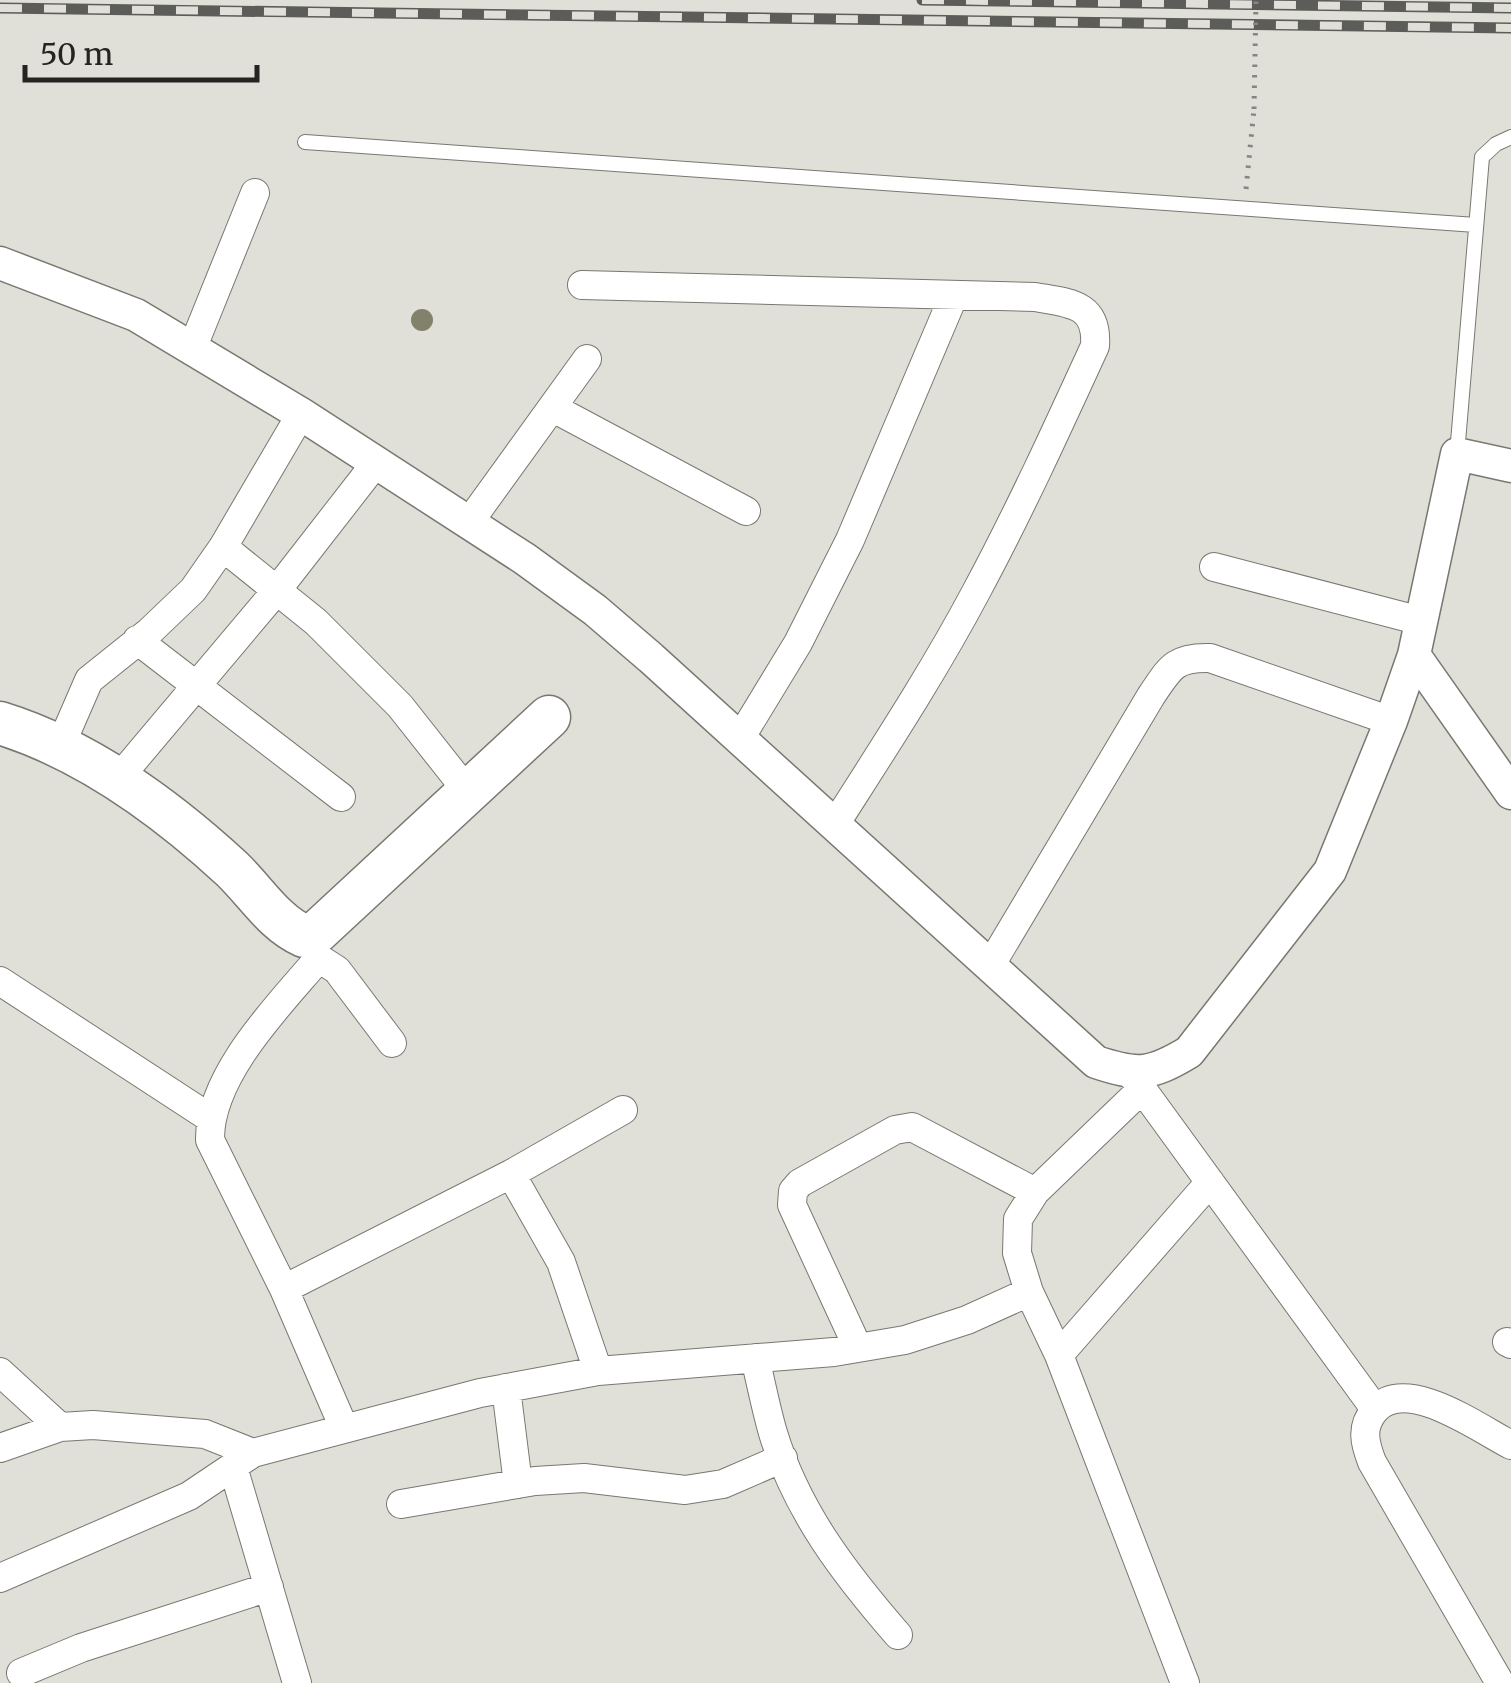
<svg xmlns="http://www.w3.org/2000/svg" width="1511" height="1683" viewBox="0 0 1511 1683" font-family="Merriweather,serif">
  <rect width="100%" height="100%" fill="#e0dfd8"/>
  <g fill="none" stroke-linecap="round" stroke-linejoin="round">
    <defs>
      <path id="service" d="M305 142 1476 225
        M1457 454 1482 157 1496 144 1511 137"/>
      <path id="minor" d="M582 285 1035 297C1069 303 1098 303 1095 346 1057 429 1019 512 976 592 933 673 883 749 834 826
        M192 349 255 193
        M553 408 746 511
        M470 521 587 359
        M223 547 316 622 400 706 468 792
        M1214 567 1421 621
        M137 640 341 797
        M739 740 798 643 850 540 954 295
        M59 749 89 680 149 632 193 590 223 547 301 414
        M117 780 277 590 375 464
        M990 966 1151 696C1170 668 1174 657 1210 658L1391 721
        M0 981 210 1118
        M1132 1075 1375 1409
        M1142 1089 1035 1192 1018 1219 1017 1253 1029 1292 1059 1355 1185 1683
        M511 1174 561 1262 598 1371
        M284 1289 511 1174 623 1110
        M1507 1342 1511 1344
        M858 1348 792 1205 793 1191 800 1183 895 1130 912 1127 1035 1192
        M1059 1355 1210 1182
        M755 1358C761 1383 766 1409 773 1433 797 1512 845 1574 898 1635
        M0 1372 60 1427
        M506 1388 518 1484
        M344 1428 284 1289 210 1140C209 1078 274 1010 313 965L323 961 337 970 392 1043
        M0 1448 60 1427 93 1425 205 1434 253 1453 480 1393 598 1371 834 1352 905 1340 967 1320 1029 1292
        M233 1467 297 1683
        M401 1504 535 1481 584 1478 685 1490 723 1484 783 1458
        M0 1578 189 1496 253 1453
        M21 1673 81 1648 269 1587
        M1500 1683 1372 1462C1365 1444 1360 1427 1375 1410 1406 1375 1478 1428 1511 1445"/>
      <path id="tertiary" d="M0 263 136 315 301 414 525 559 595 610 651 658 1096 1062C1138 1076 1151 1075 1189 1052L1330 871 1391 721 1414 655 1457 454 1511 466
        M1414 655 1511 793"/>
      <path id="primary" d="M0 723C87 750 166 808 232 869 256 892 274 923 304 936L317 932 549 717"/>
    </defs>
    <use href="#service" stroke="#787871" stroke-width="16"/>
    <use href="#minor" stroke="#787871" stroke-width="30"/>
    <use href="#tertiary" stroke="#787871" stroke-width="35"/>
    <use href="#primary" stroke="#787871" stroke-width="45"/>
    <path stroke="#868681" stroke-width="5" stroke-dasharray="2.5 8" stroke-linecap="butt" d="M1246 189 1254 109"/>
    <use href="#service" stroke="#fff" stroke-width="14"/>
    <use href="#minor" stroke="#fff" stroke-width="28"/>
    <use href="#tertiary" stroke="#fff" stroke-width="32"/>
    <use href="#primary" stroke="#fff" stroke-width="42"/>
    <defs>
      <path id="rail" d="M922 0 1511 8
        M0 8 1511 28"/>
    </defs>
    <use href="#rail" stroke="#5c5c58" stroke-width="11"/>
    <use href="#rail" stroke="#e0dfd8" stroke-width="8" stroke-dasharray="22" stroke-linecap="butt"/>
    <path stroke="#868681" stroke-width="5" stroke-dasharray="2.5 8" stroke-linecap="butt" d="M1254 109 1256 0"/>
  </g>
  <circle fill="#82816c" cx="422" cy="320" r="11"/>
  <path d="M25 65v15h232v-15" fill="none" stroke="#242421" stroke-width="5"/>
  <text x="40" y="65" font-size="30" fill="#242421" stroke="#e0dfd8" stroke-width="8" paint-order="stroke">50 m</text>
</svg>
